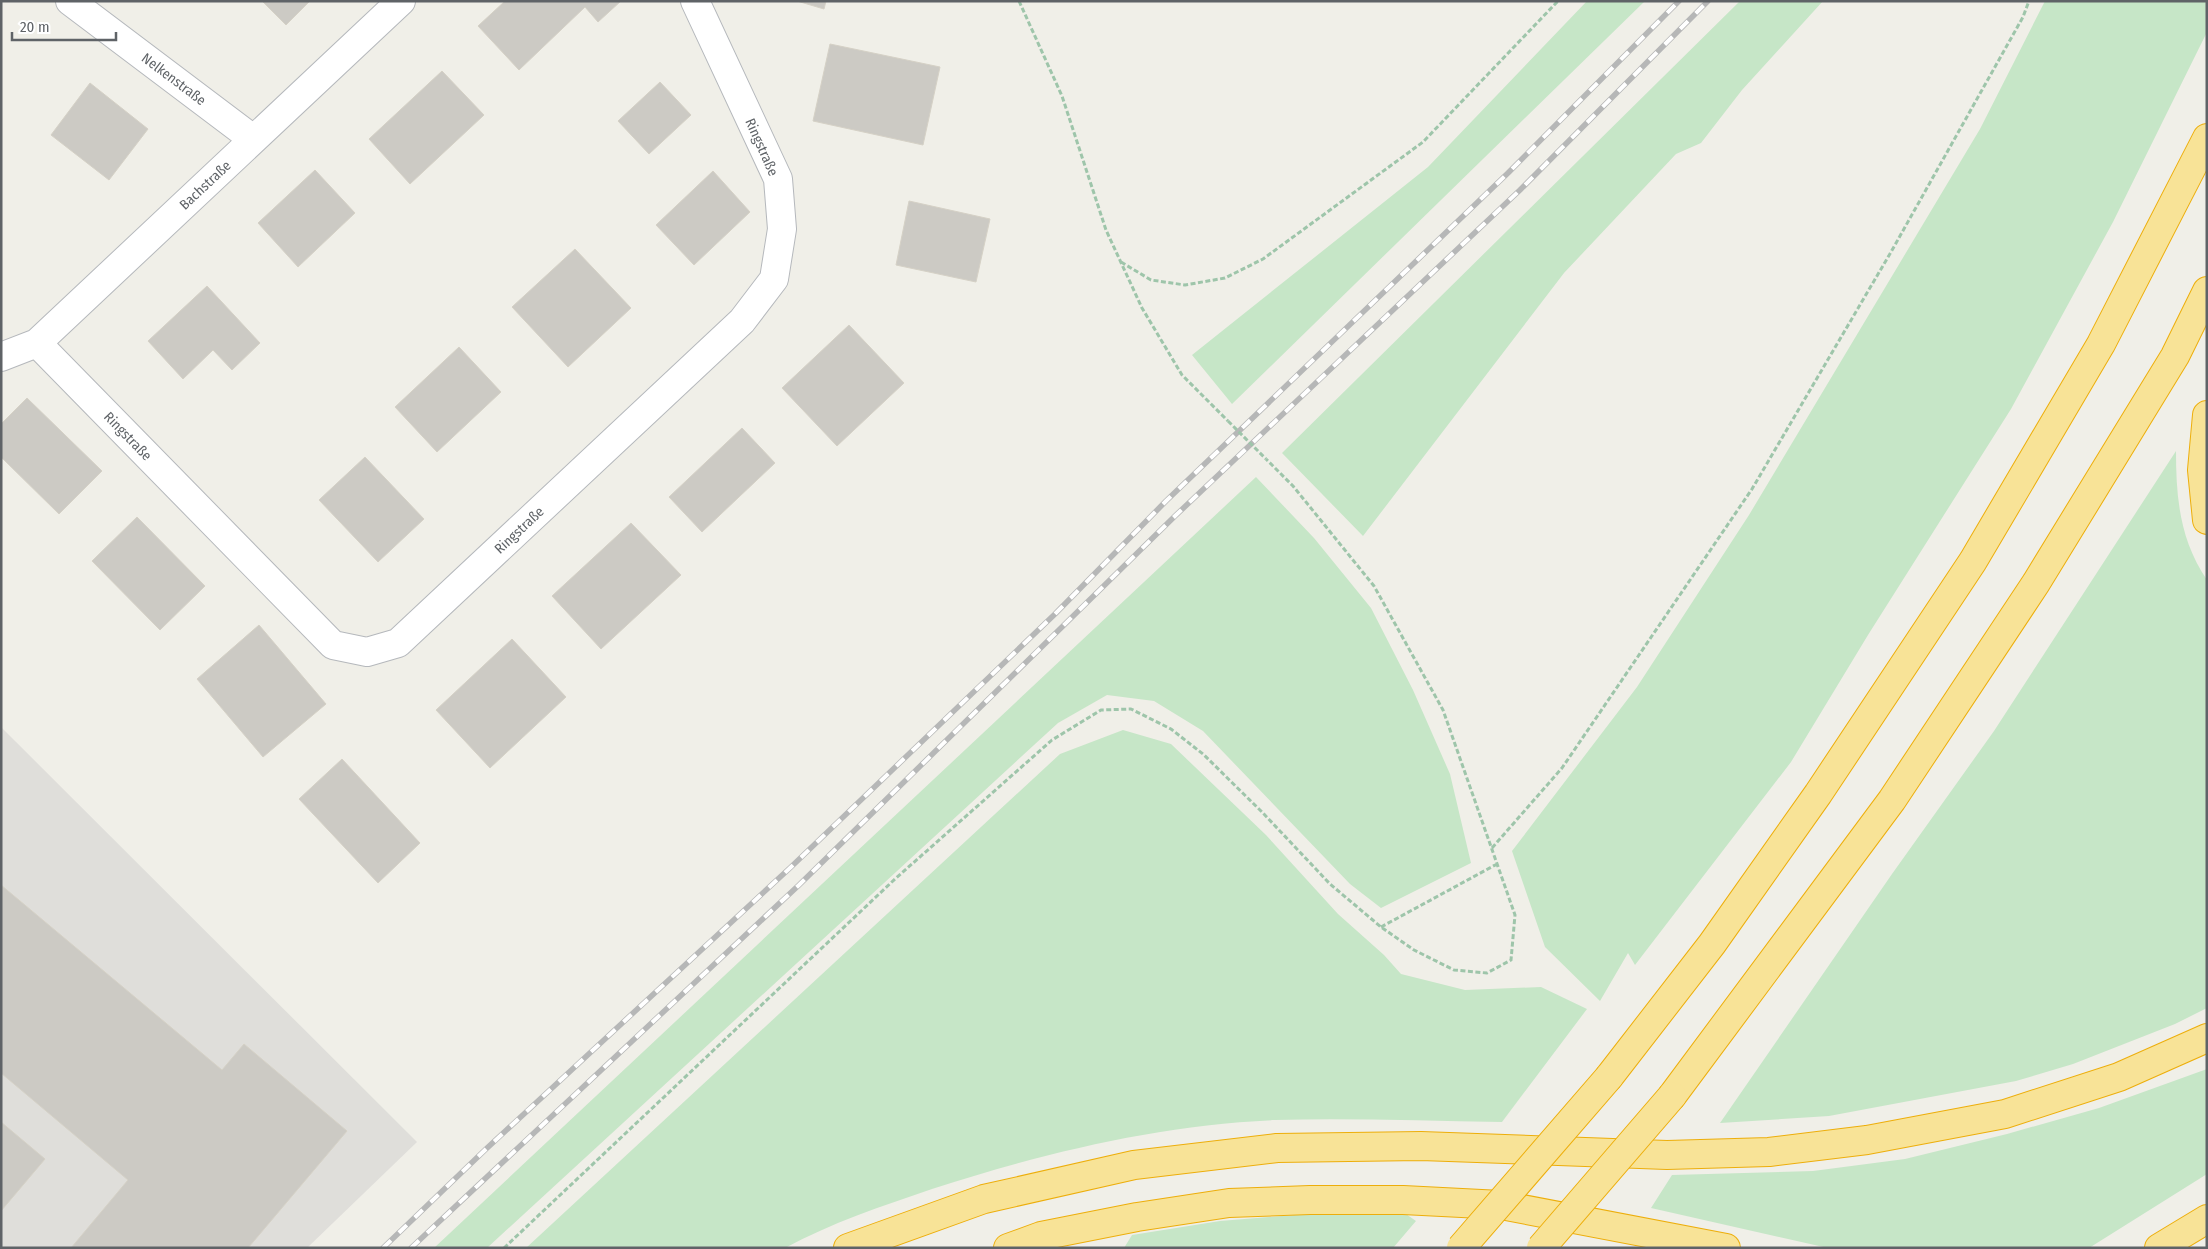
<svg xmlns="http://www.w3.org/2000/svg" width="2208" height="1249" viewBox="0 0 2208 1249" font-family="'Fira Sans Condensed',sans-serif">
  <rect width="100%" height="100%" fill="#f0efe8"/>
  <path fill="#dfdeda" d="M1 727 417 1142 307 1248H1Z"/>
  <path fill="#c6e6c7" d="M1587 1H1645L1232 404 1192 355 1428 167Z
    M1740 1H1823L1742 90 1701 143 1676 154 1564 273 1363 536 1282 453Z
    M2045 1H2207V32L2113 222 2011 409 1868 635 1791 762 1635 965 1628 953 1600 1001 1545 947 1512 851 1637 687 1749 515 1980 129Z
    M2176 451C2176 499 2180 540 2207 580V1008L2175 1024 2073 1064 2016 1081 1829 1116 1720 1123 1892 874 1994 731Z
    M1256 477 1314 538 1371 608 1413 690 1450 774 1471 863 1381 908 1350 884 1203 731 1154 701 1107 695 1058 723 487 1248H434Z
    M1123 730 1171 744 1266 835 1338 914 1384 955 1401 974 1465 990 1541 987 1587 1009 1502 1122C1426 1121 1351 1118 1275 1120 1158 1125 1043 1153 932 1189 882 1206 831 1223 785 1248H526L1060 754Z
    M2207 1069V1174L2089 1248H1828L1651 1208 1672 1175 1813 1171 1905 1159 2007 1134 2099 1108Z
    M1403 1212 1416 1221 1393 1248H1124L1132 1235 1220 1221 1307 1214Z"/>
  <path fill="#cccac4" stroke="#d5d1c6" d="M262 1H310L286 25Z
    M505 1H621L598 22 585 7 519 70 478 26Z
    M797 1H826L824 9Z
    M830 44 940 67 923 145 813 121Z
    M442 71 484 115 410 184 369 139Z
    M660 82 691 115 649 154 618 121Z
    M90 83 148 129 109 180 51 135Z
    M315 170 355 213 298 267 258 223Z
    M713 171 750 212 694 265 656 225Z
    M909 201 990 219 976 282 896 265Z
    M575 249 631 308 568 367 512 307Z
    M207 286 260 343 232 370 213 350 183 379 148 341Z
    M849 325 904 383 837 446 782 388Z
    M459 347 501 392 437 452 395 407Z
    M27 398 102 471 59 514 1 457V424Z
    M742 428 775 463 702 532 669 497Z
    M365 457 424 519 378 562 319 500Z
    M137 517 205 586 160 630 92 561Z
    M631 523 681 575 601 649 552 596Z
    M259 625 326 704 263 757 197 679Z
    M512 639 566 697 490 768 436 710Z
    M342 759 420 843 378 883 299 799Z
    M1 885 222 1070 244 1044 347 1131 248 1248H71L128 1180 1 1073Z
    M1 1122 45 1159 1 1211Z"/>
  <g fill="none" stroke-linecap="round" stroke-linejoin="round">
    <defs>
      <path id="street" d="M70 1 253 139
        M37 343 333 645 367 652 398 643 742 321 774 279 782 229 778 179 695 1
        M1 357 37 343 401 1"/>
      <path id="highway" d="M2207 415 2202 470 2207 520
        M1609 1077 1712 944 1818 794 1973 561 2101 344 2207 138
        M1672 1096 1892 800 2036 583 2175 356 2207 291
        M848 1248 984 1199 1134 1165 1277 1148 1421 1146 1667 1155 1769 1152 1867 1140 2005 1114 2119 1077 2207 1038
        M1008 1248 1041 1236 1137 1217 1229 1203 1310 1200H1403L1501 1205 1726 1248
        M2159 1248 2207 1219"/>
    </defs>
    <use href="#street" stroke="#b5b8bc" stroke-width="30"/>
    <use href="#highway" stroke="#edae0b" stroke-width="30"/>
    <path stroke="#9ec5aa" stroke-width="3" stroke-dasharray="5 2.5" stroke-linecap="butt" d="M1019 1 1062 96 1106 230 1142 308 1182 375 1228 421
      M1121 262 1151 280 1185 285 1225 278 1263 259 1423 142 1558 1
      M1492 848 1562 768 1752 489 1891 252 2023 17 2029 1
      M1381 927 1497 864
      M504 1248 895 879 1052 740 1101 710 1131 709 1171 729 1203 754 1262 812 1330 884 1381 927 1414 950 1454 970 1487 973 1511 960 1515 915 1443 710 1374 586 1293 486 1266 459"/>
    <use href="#street" stroke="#fff" stroke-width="28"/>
    <use href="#highway" stroke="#f8e397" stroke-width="28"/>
    <defs>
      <path id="rail" d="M383 1248 486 1149 791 867 1055 614 1166 501 1508 173 1679 1
        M411 1248 799 885 1175 516 1520 190 1708 1"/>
    </defs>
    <use href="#rail" stroke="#b6b7b7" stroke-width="5.5"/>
    <use href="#rail" stroke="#fff" stroke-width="4" stroke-dasharray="11" stroke-linecap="butt"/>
    <defs>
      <path id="highway-bridge" d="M1461 1248 1609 1077
        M1541 1248 1672 1096"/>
    </defs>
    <use href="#highway-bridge" stroke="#edae0b" stroke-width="30" stroke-linecap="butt"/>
    <path stroke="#9ec5aa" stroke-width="3" stroke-dasharray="5 2.5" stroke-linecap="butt" d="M1228 421 1266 459"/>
    <use href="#highway-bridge" stroke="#f8e397" stroke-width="28"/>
  </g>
  <g text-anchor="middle" stroke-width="4.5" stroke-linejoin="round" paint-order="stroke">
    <g font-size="14" fill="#5f6367" stroke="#fff">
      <text transform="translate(174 79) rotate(37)" y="5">Nelkenstraße</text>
      <text transform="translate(762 147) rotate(66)" y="5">Ringstraße</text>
      <text transform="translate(205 185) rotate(-43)" y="5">Bachstraße</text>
      <text transform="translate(128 436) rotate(46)" y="5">Ringstraße</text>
      <text transform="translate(519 530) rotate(-43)" y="5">Ringstraße</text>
    </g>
  </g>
  <rect width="2208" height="1249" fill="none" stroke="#5f6367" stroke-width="5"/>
  <path d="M12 32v8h104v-8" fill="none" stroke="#5f6367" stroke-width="2.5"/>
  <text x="20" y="32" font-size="15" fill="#5f6367" stroke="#ffffff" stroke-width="4" paint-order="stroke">20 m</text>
</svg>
